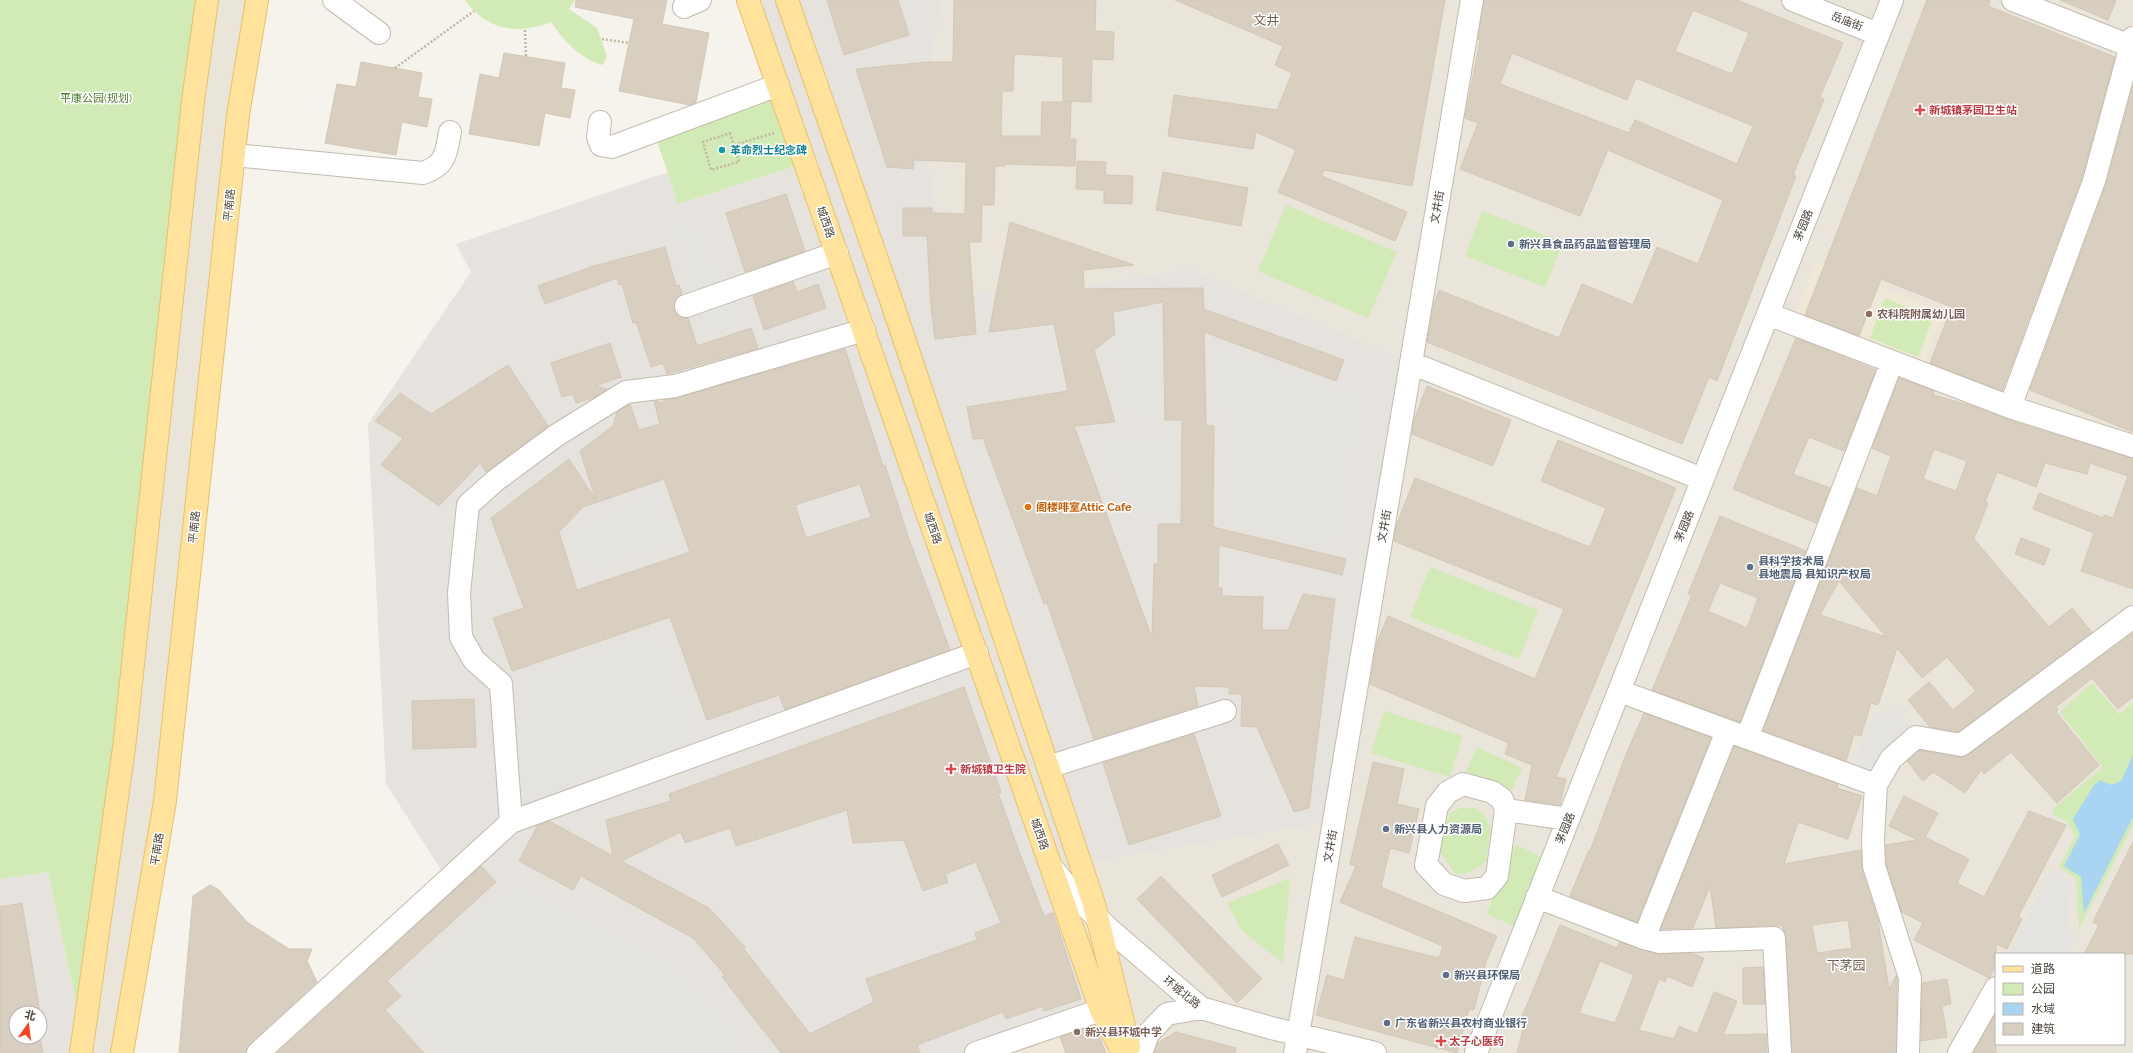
<svg xmlns="http://www.w3.org/2000/svg" width="2133" height="1053" viewBox="0 0 2133 1053" font-family="Raleway,'Noto Sans SC',sans-serif">
  <rect width="100%" height="100%" fill="#f6f3ec"/>
  <path fill="#eae5da" fill-rule="evenodd" d="M207 0H257L122 1053H81Z
    M942 0H2133V1053H1123L1052 868 1189 269 1095 284 952 296 922 123ZM1996 954H2124V1044H1996Z"/>
  <path fill="#e6e2dd" fill-rule="evenodd" d="M748 0H942L922 123 952 296 1095 284 1189 269 1411 363 1334 821 1052 868 1101 1010 984 1053H258L447 879 386 784 368 424 471 272 456 244 668 172 678 204 805 163Z
    M48 872 84 1038 81 1053H0V879ZM16 1013H40V1037H16Z"/>
  <path fill="#efe8d6" d="M1816 261 1944 312 1922 368 1794 317Z
    M1101 1010 1123 1053H984Z"/>
  <path fill="#d2eab5" d="M0 0H207L84 1038 48 872 0 879Z
    M465 0H575L569 9 597 28 607 56 603 65C580 59 564 41 551 22 518 35 487 31 465 0Z
    M781 94 805 163 678 204 657 141Z
    M1286 205 1397 252 1368 318 1258 271Z
    M1482 211 1563 242 1545 287 1465 256Z
    M1885 298 1933 318 1918 357 1870 338Z
    M1430 567 1538 610 1519 659 1410 617Z
    M2092 683 2119 714 2133 703V826L2079 929 2076 878 2059 867 2075 836 2067 821 2052 814 2055 807 2103 767 2060 712Z
    M1384 711 1463 736 1450 777 1371 753Z
    M1477 747 1522 768 1511 791 1466 771Z
    M1460 808H1475L1483 813 1491 829 1486 860 1480 867 1465 874H1455L1441 853 1443 833 1450 813Z
    M1516 845 1544 858 1514 926 1486 914Z
    M1290 878 1283 963 1242 931 1227 903Z"/>
  <path fill="#e5e3e0" d="M681 220 705 237 726 282 736 280 751 321 705 335 668 223Z
    M1154 315 1157 421H1126L1104 352 1120 344V320Z
    M1215 345 1368 397 1340 553 1222 523Z
    M1172 433V518H1120L1094 440Z
    M654 489 663 492 680 543 582 574 568 530Z
    M663 629 705 745 521 811 514 680Z
    M1899 710 1916 737 1883 793 1848 777 1874 712Z
    M2053 870 2072 883 2066 926 2077 937 2063 954H2008Z
    M508 883 677 960 749 1041 735 1053H436L383 996Z"/>
  <path fill="#a9d4f2" d="M2133 755V817L2084 913 2081 877 2064 866 2080 835 2073 819 2094 785 2100 780 2111 785 2121 781Z"/>
  <path fill="#d8cfc1" stroke="#d3c7b4" fill-rule="evenodd" d="M576 0H667L662 24 709 33 696 102 690 105 619 91 634 19 575 7Z
    M827 0H898L909 35 844 55Z
    M954 0H1096L1095 31 1114 32 1113 60 1092 59 1091 102 1063 101V57L1014 54 1013 91H1002L1001 136H1041L1042 102H1071L1070 139H1076L1075 166 1005 164V166H995L994 205H982L981 242H969L976 334 935 339 931 307 927 236H903V208H932V213L965 214 966 162 914 160 913 169 887 167 856 69 928 62H953Z
    M1175 0H1445L1412 186 1324 170 1322 176 1407 212 1395 241 1278 192 1296 150 1256 132 1253 149 1168 136 1174 95 1277 110 1292 73 1275 65 1283 46Z
    M1484 0H1737L1843 43 1820 97 1824 99 1793 175 1796 176 1717 381 1709 377 1682 444 1427 342 1434 304 1439 290 1559 338 1582 284 1633 305 1657 247 1698 264 1723 200 1608 150 1580 216 1460 169 1478 123 1465 118 1480 40 1478 39ZM1693 10 1749 33 1732 74 1675 51ZM1512 53 1627 100 1636 78 1753 126 1737 164 1635 120 1629 133 1500 84Z
    M1927 0H1990L1988 6 2115 57 2082 177 2002 391 1930 363 1952 307 1881 279 1859 336 1805 315Z
    M2060 0H2116L2108 20Z
    M504 53 565 63 561 88 575 90 570 118 545 113 539 146 469 134 480 74 499 78Z
    M361 62 422 73 418 97 432 99 427 127 402 122 396 155 325 143 337 84 356 87Z
    M2133 86V432L2030 390 2106 185Z
    M1077 161 1106 162 1105 175 1133 176 1132 204 1104 203V190L1076 189Z
    M1163 172 1248 188 1241 226 1156 210Z
    M786 194 805 251 745 272 726 213Z
    M1010 222 1134 265 1083 270 1084 289 1203 288 1204 309 1344 360 1336 381 1204 332 1206 426H1214L1213 527 1346 559 1342 575 1219 545 1218 588H1222V596L1263 597 1262 630H1288L1303 594 1335 599 1309 808 1294 812 1257 727 1241 726 1242 694H1229V687L1194 686 1198 706 1094 739 1047 603 1044 604 983 438 973 439 967 407 1068 391 1054 324 989 332ZM1163 302 1165 420H1182L1181 524H1158V564H1154L1152 638 1074 426 1115 422 1094 350 1115 334 1113 312Z
    M665 247 676 286 679 285 682 294 676 298 674 310 678 316 688 318 697 346 751 328 758 348 667 374 663 363 651 367 636 322 633 323 622 284 619 285 617 278 545 304 538 286 594 266Z
    M793 282 797 292 818 284 826 308 764 330 753 296Z
    M1796 338 1876 370 1844 451 1809 437 1793 474 1830 488 1816 523 1733 489Z
    M610 343 621 377 595 386 607 389 595 397 576 403 573 394 562 397 551 363Z
    M845 349 883 466 885 465 909 539 950 650 785 710 779 695 707 720 670 617 512 671 493 618 524 608 491 518 569 459 596 500 580 451 613 426 617 412 630 404 639 430 660 424 654 401 663 403 664 400 678 398ZM664 479 690 552 577 590 559 532 583 507ZM860 484 871 517 806 538 795 505Z
    M508 365 548 426 486 472 480 463 439 506 381 465 403 438 375 421 400 393 431 414Z
    M1899 378 1934 391 1933 395 1972 406 2014 422 2133 458V589L2081 571 2094 533 2033 509 2039 493 2103 518 2104 515 2113 518 2128 476 2090 463 2087 474 2045 463 2036 487 1997 472 1985 502 1988 503 1974 539 1973 538 2049 627 2072 608 2092 632 1958 732 1930 727 1908 700 1929 682 1953 710 1976 691 1947 657 1922 678 1897 648 1878 705 1871 703 1861 736 1854 734 1846 761 1763 730 1857 488 1877 496 1891 456 1872 448ZM1934 449 1967 461 1956 491 1923 479ZM1839 581 1886 637 1820 615Z
    M1427 386 1511 420 1493 466 1412 434 1414 420Z
    M1558 440 1676 488 1556 777 1566 779 1560 805 1525 800 1532 765 1505 754 1509 743 1370 684 1377 642 1388 616 1535 679 1564 609 1394 541 1396 526 1415 478 1590 547 1606 508 1541 481Z
    M1720 516 1806 551 1740 722 1652 690 1692 595 1688 594ZM1720 583 1758 598 1747 628 1708 611Z
    M2021 538 2050 549 2044 565 2015 554Z
    M2133 633V697L2118 709 2092 678 2056 707 2058 710 2056 712 2099 765 2057 803 2011 752 1984 774 1981 770 1965 793 1933 772 1923 781 1907 761 1920 750 1959 757 1968 755Z
    M964 687 1001 792 998 793 1020 854 1044 916 1053 913 1081 999 1044 1011 1043 1006 1006 1019 1003 1012 917 1045 920 1053H781L722 977 725 975 693 938 581 876 573 890 519 861 538 825 549 821 613 856 606 820 671 801 669 794ZM847 810 853 843 904 840 923 891 948 882 945 874 976 862 1001 923 975 933 977 940 866 979 874 1002 810 1034 744 949 745 947 709 908 621 861 681 832 685 843 730 828 736 846Z
    M474 699 476 747 413 749 412 701Z
    M1644 713 1711 738 1637 922 1570 896 1589 850 1590 851 1625 757Z
    M1194 734 1221 816 1129 845 1103 763Z
    M1734 746 1838 784 1837 788 1862 796 1848 839 1798 822 1784 864 1861 850 1862 870 1878 921 1889 989 1896 976 1897 980 1896 1053H1792L1786 937 1782 925 1716 928 1710 886 1693 928 1661 929ZM1848 920 1852 948 1817 953 1812 925Z
    M1373 762 1404 769 1397 804 1419 809 1409 853 1390 848 1381 887 1497 936 1486 962 1474 1010 1469 1009 1457 1053 1316 1015 1327 975 1344 980 1355 937 1439 958 1443 946 1340 902 1356 866 1350 864Z
    M1904 796 1938 813 1925 838H1927L1969 859 1957 883 1984 897 2029 811 2066 825 2018 917 2022 919 2007 949 1996 944V965L1989 978 1914 940 1923 923 1902 912 1886 864V845L1917 840 1889 826Z
    M2133 842V954H2084L2099 925 2093 922Z
    M1278 844 1289 865 1222 897 1212 875Z
    M481 866 496 882 387 981 401 996 385 1010 424 1053H277Z
    M1161 876 1262 979 1237 1003 1137 899Z
    M210 885 219 890 247 922 289 949H312L307 961 317 982 250 1044 246 1053H179L193 896Z
    M22 903 40 1013H16V1037H40L43 1053H0V907Z
    M1560 925 1617 948 1620 942 1657 954 1692 953 1704 958 1692 987 1667 976 1665 982 1659 979 1639 1030 1674 1039 1679 1026 1697 1034 1714 992 1737 1001 1723 1035 1766 1034 1767 1053H1517L1524 1026 1519 1024ZM1600 961 1634 975 1615 1023 1579 1013Z
    M1763 967 1765 1004H1743V968Z
    M1947 979 1951 1004 1942 1006 1947 1037 1921 1041 1922 983Z
    M1996 1013V1053H1973Z
    M1095 1025 1106 1053H1066L1060 1037Z
    M1176 1032 1236 1048 1235 1053H1154L1158 1043Z"/>
  <g fill="none" stroke-linecap="round" stroke-linejoin="round">
    <defs>
      <path id="minor" d="M334 0 379 33
        M1793 0 1878 34
        M2013 0 2133 47
        M684 7 700 0
        M600 122 598 137 601 145 612 147 778 85
        M234 155 423 173C446 165 446 154 450 132
        M686 306 837 253
        M1768 314 2010 407 2133 446
        M1411 363 1702 479
        M2010 407 2094 181 2133 38
        M1619 691 1876 785
        M1727 731 1644 938 1660 942 1774 938 1780 1053
        M1747 738 1892 362
        M1048 767 1225 711
        M1463 784 1492 792 1502 799 1506 810 1497 876 1487 888 1464 891 1444 884 1426 865 1437 806 1448 792Z
        M1506 810 1568 819
        M511 822 501 684 474 660 461 637 459 593 468 505 496 480 557 435 626 392 675 386 864 330
        M1052 868 1074 895 1109 929 1201 1008 1271 1028 1375 1053
        M1537 897 1644 938
        M258 1053 511 822 977 653
        M976 1053 1101 1010
        M1141 1053 1148 1034 1167 1014 1201 1008
        M1295 1053 1472 0
        M1476 1053 1892 0
        M1908 1053 1910 978 1874 866 1873 839 1876 785 1891 759 1916 737 1961 745 2133 617
        M1959 1053 1996 988"/>
      <path id="major" d="M748 0 1101 1010 1123 1053
        M787 0 891 300 1094 904 1129 1046
        M81 1053 124 748 193 101 207 0
        M122 1053 165 801 238 115 257 0"/>
    </defs>
    <use href="#minor" stroke="#c2bbae" stroke-width="24"/>
    <use href="#major" stroke="#e6c16a" stroke-width="24"/>
    <path stroke="#c4b79f" stroke-width="2.5" stroke-dasharray="2 2" stroke-linecap="butt" d="M525 30 526 57
      M602 39 629 43
      M395 68 474 11
      M730 133 739 162 711 170 703 142Z
      M734 145 774 133"/>
    <use href="#minor" stroke="#fff" stroke-width="22"/>
    <use href="#major" stroke="#ffe39c" stroke-width="22"/>
  </g>
  <g fill="#e0444e" stroke="#fff" stroke-width="1.5">
    <path d="M1918 104h4v4h4v4h-4v4h-4v-4h-4v-4h4z"/>
    <path d="M949 763h4v4h4v4h-4v4h-4v-4h-4v-4h4z"/>
    <path d="M1439 1035h4v4h4v4h-4v4h-4v-4h-4v-4h4z"/>
  </g>
  <circle fill="#0f9aa8" stroke="#fff" stroke-width="1.5" cx="722" cy="150" r="4"/>
  <g fill="#5c6f8a" stroke="#fff" stroke-width="1.5">
    <circle cx="1511" cy="244" r="4"/>
    <circle cx="1750" cy="567" r="4"/>
    <circle cx="1386" cy="829" r="4"/>
    <circle cx="1446" cy="975" r="4"/>
    <circle cx="1387" cy="1023" r="4"/>
  </g>
  <g fill="#8d6e63" stroke="#fff" stroke-width="1.5">
    <circle cx="1869" cy="314" r="4"/>
    <circle cx="1077" cy="1032" r="4"/>
  </g>
  <circle fill="#e8710a" stroke="#fff" stroke-width="1.5" cx="1028" cy="507" r="4"/>
  <g text-anchor="middle" stroke-width="3" stroke-linejoin="round" paint-order="stroke">
    <g font-size="11" fill="#4b4439" stroke="#fff">
      <text transform="translate(1847 21) rotate(21)" y="4">岳庙街</text>
      <text transform="translate(229 205) rotate(-84)" y="4">平南路</text>
      <text transform="translate(1437 207) rotate(-80)" y="4">文井街</text>
      <text transform="translate(826 222) rotate(71)" y="4">城西路</text>
      <text transform="translate(1803 225) rotate(-68)" y="4">茅园路</text>
      <text transform="translate(1384 526) rotate(-80)" y="4">文井街</text>
      <text transform="translate(1684 526) rotate(-68)" y="4">茅园路</text>
      <text transform="translate(194 527) rotate(-84)" y="4">平南路</text>
      <text transform="translate(933 528) rotate(71)" y="4">城西路</text>
      <text transform="translate(1565 828) rotate(-68)" y="4">茅园路</text>
      <text transform="translate(1040 834) rotate(71)" y="4">城西路</text>
      <text transform="translate(1330 846) rotate(-80)" y="4">文井街</text>
      <text transform="translate(157 849) rotate(-81)" y="4">平南路</text>
      <text transform="translate(1182 992) rotate(39)" y="4">环城北路</text>
    </g>
    <g font-size="11" fill="#4a7f2a" stroke="#fff">
      <text x="96" y="102">平康公园(规划)</text>
    </g>
    <g font-size="11" font-weight="bold" fill="#be3a42" stroke="#fff" text-anchor="start">
      <text x="1929" y="114">新城镇茅园卫生站</text>
      <text x="960" y="773">新城镇卫生院</text>
      <text x="1449" y="1045">太子心医药</text>
    </g>
    <g font-size="11" font-weight="bold" fill="#0d838f" stroke="#fff" text-anchor="start">
      <text x="730" y="154">革命烈士纪念碑</text>
    </g>
    <g font-size="11" font-weight="bold" fill="#4e5e75" stroke="#fff" text-anchor="start">
      <text x="1519" y="248">新兴县食品药品监督管理局</text>
      <text x="1758" y="565">县科学技术局<tspan x="1758" dy="13">县地震局 县知识产权局</tspan></text>
      <text x="1394" y="833">新兴县人力资源局</text>
      <text x="1454" y="979">新兴县环保局</text>
      <text x="1395" y="1027">广东省新兴县农村商业银行</text>
    </g>
    <g font-size="11" font-weight="bold" fill="#785e54" stroke="#fff" text-anchor="start">
      <text x="1877" y="318">农科院附属幼儿园</text>
      <text x="1085" y="1036">新兴县环城中学</text>
    </g>
    <g font-size="11" font-weight="bold" fill="#c56008" stroke="#fff" text-anchor="start">
      <text x="1036" y="511">阁楼啡室Attic Cafe</text>
    </g>
    <g font-size="13" fill="#6e6250" stroke="#fff">
      <text x="1266" y="25">文井</text>
      <text x="1846" y="970">下茅园</text>
    </g>
  </g>
  <rect x="1995" y="953" width="130" height="92" fill="#ffffff" stroke="#b7b4b0"/>
  <rect x="2003" y="966" width="20" height="6" fill="#ffe39c" stroke="#b7b4b0"/>
  <text x="2031" y="973" font-size="12" fill="#4b4439">道路</text>
  <rect x="2003" y="983" width="20" height="12" fill="#d2eab5" stroke="#b7b4b0"/>
  <text x="2031" y="993" font-size="12" fill="#4b4439">公园</text>
  <rect x="2003" y="1003" width="20" height="12" fill="#a9d4f2" stroke="#b7b4b0"/>
  <text x="2031" y="1013" font-size="12" fill="#4b4439">水域</text>
  <rect x="2003" y="1023" width="20" height="12" fill="#d8cfc1" stroke="#b7b4b0"/>
  <text x="2031" y="1033" font-size="12" fill="#4b4439">建筑</text>
  <g transform="translate(28 1025) rotate(14)"><circle r="19" fill="#ffffff" stroke="#b7b4b0"/>
  <path d="M0-3L7 15L0 10L-7 15Z" fill="#fc3f1d"/>
  <text y="-6" font-size="11" font-weight="bold" text-anchor="middle" fill="#4b4439">北</text>
  </g>
</svg>
